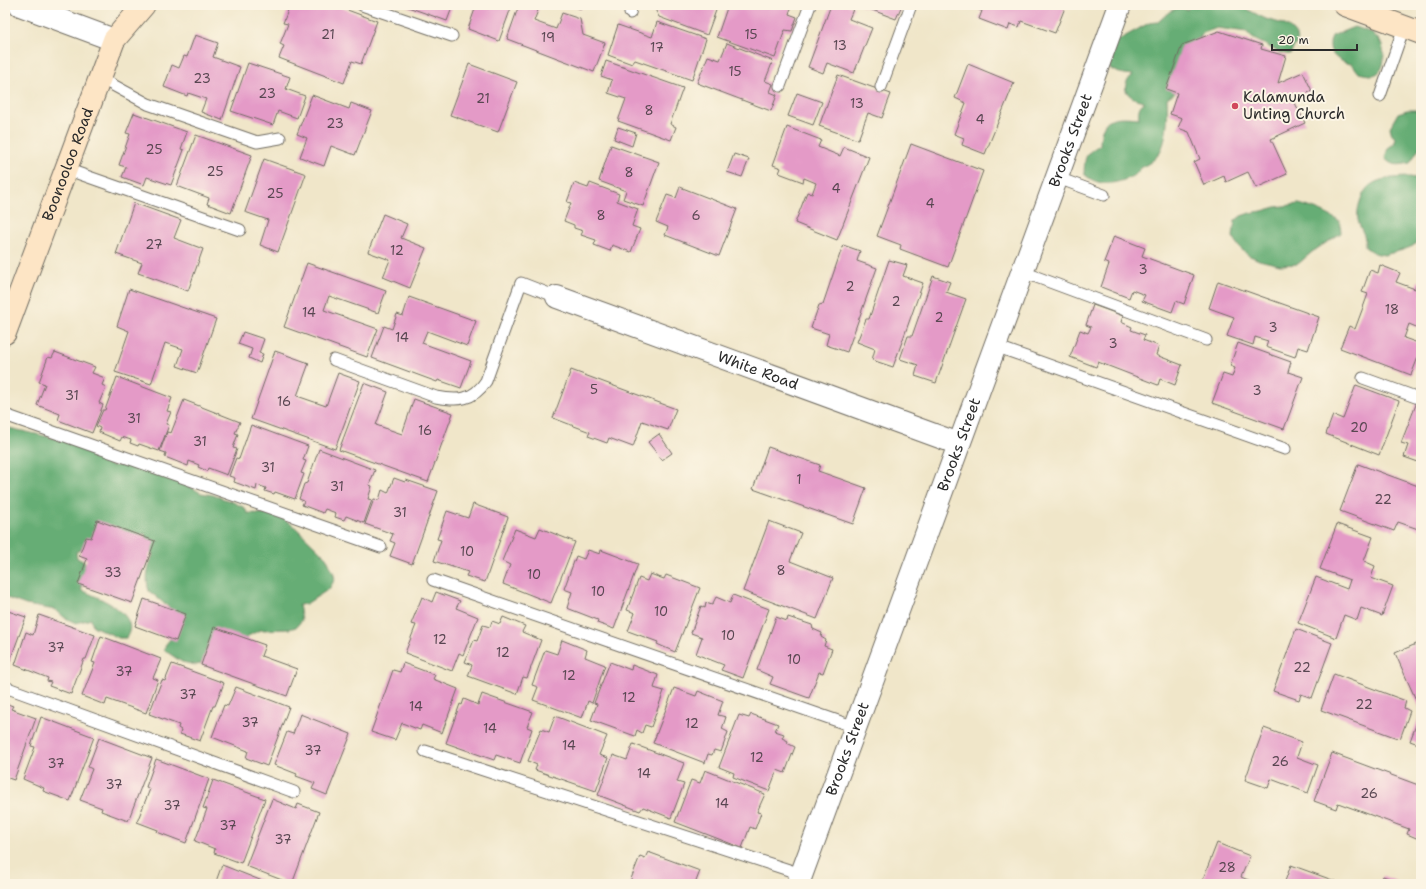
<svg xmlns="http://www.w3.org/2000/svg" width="1426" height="889" viewBox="0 0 1426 889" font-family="'Shantell Sans',sans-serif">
  <rect width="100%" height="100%" fill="#fcf5e5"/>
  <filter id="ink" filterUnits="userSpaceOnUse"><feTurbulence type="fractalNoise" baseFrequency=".025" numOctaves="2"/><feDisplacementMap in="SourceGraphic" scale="8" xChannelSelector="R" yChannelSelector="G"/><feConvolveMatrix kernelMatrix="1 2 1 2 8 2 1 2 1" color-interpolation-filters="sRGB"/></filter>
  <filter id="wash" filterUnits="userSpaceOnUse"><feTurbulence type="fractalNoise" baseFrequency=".012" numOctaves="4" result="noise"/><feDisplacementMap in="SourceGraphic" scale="16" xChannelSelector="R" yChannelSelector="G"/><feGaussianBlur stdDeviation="0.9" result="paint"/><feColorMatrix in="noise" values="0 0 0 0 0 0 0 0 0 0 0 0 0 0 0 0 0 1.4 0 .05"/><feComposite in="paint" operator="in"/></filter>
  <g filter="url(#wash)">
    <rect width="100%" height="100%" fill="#f0e6c9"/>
    <path fill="#66ad74" stroke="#486c50" d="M1190 5H1235C1247 8 1255 14 1266 19 1275 22 1285 23 1292 30 1295 33 1296 36 1298 40L1290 54C1280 54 1274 50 1266 45 1259 41 1252 40 1247 32L1217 28 1203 33 1193 49 1183 87 1167 98C1168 114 1168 142 1158 155 1154 161 1147 164 1141 168 1139 170 1137 173 1135 175 1132 177 1127 178 1124 180 1109 185 1096 185 1084 174 1085 157 1084 154 1100 145 1101 115 1113 116 1139 118 1138 110 1139 105 1145 102 1142 100 1139 100 1136 99 1122 93 1123 83 1133 75 1124 74 1113 73 1108 66L1113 43 1149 23 1158 22 1169 12 1175 9 1181 8 1187 10Z
      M1354 27C1363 29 1374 33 1379 40 1386 49 1387 74 1372 75 1368 75 1363 74 1359 73L1352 64C1337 62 1325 52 1332 36Z
      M1407 110H1416L1421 116V145L1410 163C1401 165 1391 167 1385 158L1388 148 1394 144 1396 138 1392 135 1390 127 1398 113Z
      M1410 177 1421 179V237L1413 246 1403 250 1384 255 1374 253 1365 247C1365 243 1365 238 1364 235 1362 230 1359 226 1358 220 1357 214 1358 208 1360 202 1367 177 1388 178 1410 177Z
      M1299 204C1314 208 1327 213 1340 222L1341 233 1312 252 1298 264 1280 265 1259 260 1248 255 1239 247 1233 237 1235 221 1241 216 1250 213 1262 211 1276 207Z
      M9 428 76 443 111 466 133 465 182 482 201 493 213 495 233 502 245 508 247 513 276 514 284 519 293 525 326 557 333 572 335 579 329 589 306 604 299 605 302 620 296 627 289 629 260 630 250 635 227 657 196 665 182 662 164 650 166 644 175 634 171 609 149 591C145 580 148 566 153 555L146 540 145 533C123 543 98 541 76 552L77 558 83 561 87 566 81 590C97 597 143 614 126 638H119L93 626 91 619 76 623 65 618 56 610 26 605 7 598 5 597V429Z"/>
    <g id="blocks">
      <path fill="#e49ac7" d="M290 5H334L377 21 361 64 352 61 344 83 279 58 284 46 280 44 288 24 283 23Z
        M409 5H453L447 21 408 7Z
        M465 5H512L499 41 468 29 475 9Z
        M519 5H540L534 21 556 29 562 13 580 19 583 35 605 43 594 72 507 39Z
        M570 5H583L581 9Z
        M653 5H718L707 35 659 17Z
        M728 5H792L789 14 797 17 792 31 785 30 775 58 717 37Z
        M831 5H848L854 7 849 19 872 28 854 73 827 63 823 73 808 67Z
        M859 5H902L896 19Z
        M967 5H1066L1055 33 1021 21 1019 27 1010 24 1008 30 979 19 982 11Z
        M657 22 706 39 692 80 635 60 632 64 608 55 618 25 652 37Z
        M1219 31 1262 45 1261 49 1286 56 1278 83 1303 72 1312 91 1293 99 1305 123 1271 139 1287 174 1256 188 1248 172 1226 182 1224 176 1204 185 1194 162 1200 159 1189 132 1178 128 1182 118 1170 114 1177 93 1166 89 1182 45Z
        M195 35 218 43 213 57 240 67 222 120 201 112 206 99 188 93 187 96 164 87 172 65 179 68 184 56 187 57Z
        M727 43 773 61 765 81 773 84 770 92 777 95 771 111 697 83 708 56 720 60Z
        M606 61 683 88 670 124 676 127 671 140 618 121 626 99 608 93 612 80 601 76Z
        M248 63 290 77 286 89 305 96 297 118 278 111 273 125 231 111Z
        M469 64 517 82 498 132 450 115Z
        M968 64 1014 83 985 154 962 145 964 138 954 134 966 103 955 98Z
        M838 75 891 94 882 118 868 113 858 140 819 126Z
        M797 93 822 102 813 125 788 116Z
        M312 95 349 109 351 103 372 111 355 155 331 146 324 166 300 157 307 138 297 134Z
        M134 113 187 132 181 149 184 150 171 185 147 177 144 185 122 177 126 167 119 165 130 134 126 133Z
        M618 127 636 133 632 146 614 139Z
        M787 127 821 140 818 147 840 156 844 147 869 157 837 240 795 223 807 192 812 194 816 183 804 178 803 182 779 173 781 168 773 165Z
        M196 135 252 155 231 213 207 204 209 198 177 186Z
        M911 144 983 171 948 267 900 249 901 245 877 236Z
        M611 145 659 162 643 206 623 199 626 191 599 181Z
        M734 154 749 159 742 177 727 172Z
        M264 159 306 174 278 252 260 245 268 220 245 212Z
        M574 183 588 188 590 183 619 194 617 201 638 209 632 226 640 229 631 252 612 245 610 251 594 245 596 240 581 235 583 231 574 228V225L564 221 571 203 567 202Z
        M680 187 737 209 719 256 665 235 668 227 656 222 667 195 676 198Z
        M134 203 181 220 174 238 203 249 188 291 138 273 142 263 116 254Z
        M383 214 407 224 401 238 426 248 410 288 383 277 390 260 368 252Z
        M1114 236 1145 248 1142 256 1194 275 1184 304 1176 301 1172 312 1142 301 1145 295 1132 290 1129 298 1101 287 1109 264 1104 262Z
        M843 245 860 251 857 261 877 268 847 352 826 345 829 334 811 328 819 305 823 304Z
        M889 260 907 265 903 276 923 283 893 367 872 360 875 349 857 342 866 319H869Z
        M307 263 386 291 378 313 329 296 324 310 378 329 367 357 284 327Z
        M1380 265 1400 273 1396 282 1415 289 1418 281 1421 282V329L1409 324 1404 338 1421 344V350L1411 375 1340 348 1349 326 1355 329 1368 294 1362 292 1370 270 1378 273Z
        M933 276 950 282 946 292 966 299 936 383 915 376 918 365 900 359 908 336H912Z
        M1218 281 1319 317 1308 350 1298 347 1295 357 1266 347 1268 341 1255 337 1253 345 1227 336 1234 317 1209 308Z
        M129 289 216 319 197 373 177 366 183 349 165 343 151 384 115 372 129 331 117 326Z
        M409 297 476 321 467 346 427 331 422 343 471 361 461 388 438 380 437 382 372 358 384 326 392 329 397 314 403 316Z
        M1093 305 1123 316 1121 322 1132 327 1131 330 1145 335 1143 340 1159 346 1156 355 1182 365 1175 385 1160 379 1158 385 1098 362 1096 367 1070 357 1080 330 1088 333 1091 327 1086 325Z
        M243 332 264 339 259 353 263 354 260 363 249 358 252 349 238 344Z
        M1238 343 1291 362 1288 372 1303 377 1284 429 1212 403 1223 374 1232 377 1235 368 1230 366Z
        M275 351 309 363 297 396 326 406 338 373 360 381 335 449 251 419Z
        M55 352 95 367 92 373 105 378 102 385 106 387 99 403 103 405 92 433 58 420 60 414 37 405 45 384 39 382 48 357 52 358Z
        M571 370 676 409 668 430 642 421 633 447 609 438 607 443 588 436 590 432 553 418Z
        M117 377 172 398 167 411 171 412 166 424 169 425 159 451 139 444 138 446 130 443 131 440 122 437 120 441 99 432 100 428 96 426 103 410H105Z
        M364 383 388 392 376 425 402 434 414 399 453 413 428 482 339 450Z
        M1356 385 1399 401 1379 455 1326 434 1333 415 1343 419Z
        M184 400 240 422 235 433 238 434 233 448 237 449 227 475 208 468 207 471 198 467 199 465 189 461 188 466 165 457 166 453 160 451 167 432 171 433Z
        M1417 402 1421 403V463L1404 457 1408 445 1401 443Z
        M251 425 308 446 303 460 306 461 301 473 304 474 295 499 275 492 274 494 265 491 266 488 257 485 256 490 234 482 235 478 229 476 236 458 239 459Z
        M659 434 672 453 662 460 648 442Z
        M768 447 820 465 818 471 866 488 853 524 753 489Z
        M319 449 375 470 369 485 372 486 368 499 372 500 364 523 346 516 344 520 335 517 336 513 325 509 323 513 302 505 304 501 299 499 304 484 307 483Z
        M1358 464 1421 487V530L1398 522 1394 531 1340 511Z
        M394 478 405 482 406 480 438 491 412 564 390 556 395 543 390 541 393 534 365 524 374 499 379 500 382 490 388 493Z
        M473 504 508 517 485 582 466 576 468 572 434 561 441 540 437 539 447 511 468 518Z
        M97 520 155 541 132 603 78 584 87 559 79 556 86 537 91 538Z
        M769 521 801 533 790 561 833 578 817 619 743 591Z
        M1337 524 1373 537 1364 561 1375 566 1371 578 1393 586 1382 616 1361 608 1357 620 1344 615 1336 638 1298 623 1316 577 1347 589 1350 580 1320 569Z
        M540 528 575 542 551 603 503 584 510 565 502 561 515 529 536 537Z
        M588 550 600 554 601 550 638 564 614 629 597 623 598 620 567 608 572 592 564 589 576 556 584 559Z
        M650 574 664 579 666 575 700 588 675 652 657 644 658 642 628 631 635 613 627 610 639 578 647 581Z
        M436 592 460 601 456 608 478 617 463 655 459 653 452 671 405 653 416 625 411 624 422 597 432 602Z
        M733 595 769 609 743 678 721 670 724 665 696 654 702 637 691 633 701 606 705 608 706 603 712 605 716 597 730 603Z
        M144 599 186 614 176 641 135 626Z
        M5 610 26 617 8 666 5 665Z
        M39 615 95 635 86 659H84L71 694 49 686 51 682 47 681 48 678 15 665 26 632 33 635Z
        M503 617 525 626 522 632 541 640 527 678 523 677 517 694 468 676 472 665 465 662 474 640 477 641 483 625 490 627 492 621 500 624Z
        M776 617 787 621 788 617 812 625 813 629 822 633 821 637 826 640 824 646 832 649 823 673 819 672 809 698 770 684 773 677 757 670Z
        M214 627 265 645 261 656 297 669 287 696 201 665Z
        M1296 629 1332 643 1312 698 1301 694 1299 700 1273 691Z
        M101 636 161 659 153 678 158 680 146 713 107 699 105 705 82 696 95 663 92 662Z
        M562 640 587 650 585 657 605 665 592 703 588 701 582 718 533 700 538 687 532 685 545 650 557 654Z
        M1421 642V711L1395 653Z
        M610 662 631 670 632 665 658 675 654 688 664 691 651 727 645 725 642 733 637 730 635 736 591 720 597 704 594 703Z
        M403 663 435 675 433 679 458 689 442 733 422 725 420 730 402 723 395 740 371 732 393 670 400 672Z
        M172 664 224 683 215 706H213L200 741 180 734 181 730 178 728 179 725 149 714 162 680 165 681Z
        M1334 674 1406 701 1404 708 1410 711 1400 739 1321 710Z
        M236 687 289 707 267 766 246 758 248 751 212 737 224 705 228 706Z
        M674 688 696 696 698 691 723 701 718 715 726 717 722 729 728 732 721 752 714 750 712 755 708 754 705 763 653 743Z
        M482 694 533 712 527 727 532 729 520 763 496 755 494 760 446 743 460 704 462 705 464 699 478 705Z
        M5 703 13 706 11 709 36 718 14 780 5 777Z
        M1421 712V745L1410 741Z
        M300 714 351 734 327 795 312 789 315 783 296 776 297 774 274 765 287 732 293 734Z
        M751 714 778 724 775 731 784 734 782 738 788 741 787 743 795 747 785 773 777 770 769 791 733 777 734 773 719 767 739 715 749 718Z
        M555 716 607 736 599 755 608 758 596 791 535 770 537 765 528 761 541 729 549 732Z
        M41 717 94 737 70 801 43 791 44 788 23 779 35 747 31 746Z
        M1264 728 1302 742 1297 757 1318 765 1308 793 1271 779 1268 788 1245 780Z
        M99 738 152 758 128 821 101 811 102 808 80 800 92 769 88 767Z
        M633 744 684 763 677 782 684 784 671 818 643 807 640 811 598 795 613 755 627 760Z
        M1332 753 1421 786V840L1407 834 1409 829 1338 803 1336 809 1314 801Z
        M156 759 209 779 186 843 157 832 158 830 137 822 150 789 146 787Z
        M705 770 765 794 757 812 761 813 755 829 750 827 742 848 675 822 691 780 700 783Z
        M213 780 265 799 241 863 214 853 215 849 195 841 207 809 203 808Z
        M272 799 296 809 298 804 319 812 292 884 246 866Z
        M1217 843 1250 856 1241 877 1258 884H1201Z
        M648 852 700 871 695 884H629L640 856 645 858Z
        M222 865 270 884H215Z
        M1291 865 1335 881 1334 884H1284Z
        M1383 876 1403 884H1379Z"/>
    </g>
  </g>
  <g filter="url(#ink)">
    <use href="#blocks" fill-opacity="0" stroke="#706c62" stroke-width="1"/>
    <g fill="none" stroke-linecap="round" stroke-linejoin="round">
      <defs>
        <path id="lane" d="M362 5 452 36
          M630 13 632 5
          M100 78 148 104 257 142 280 138
          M780 86 810 5
          M881 87 911 5
          M1380 96 1404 27
          M66 169 240 230
          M1058 178 1104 195
          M1023 272 1206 340
          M995 346 1285 449
          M334 360 436 397C458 401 473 401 486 381L521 283 557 297
          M1363 378 1421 399
          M5 415 381 547
          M433 580 855 727
          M5 687 294 792
          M425 751 801 874"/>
        <g id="street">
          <path d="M20 5 114 40"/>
          <path id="s1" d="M557 297 959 444"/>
          <path id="s2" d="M798 884 1120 5"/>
        </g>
        <g id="secondary">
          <path d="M1345 5 1421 33"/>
          <path id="s3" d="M5 333 114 40 144 5"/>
        </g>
      </defs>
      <use href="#lane" stroke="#706c62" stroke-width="13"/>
      <use href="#street" stroke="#706c62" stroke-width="24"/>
      <use href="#secondary" stroke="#706c62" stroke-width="24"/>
      <use href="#lane" stroke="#fff" stroke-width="11"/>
      <use href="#street" stroke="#fff" stroke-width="22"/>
      <use href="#secondary" stroke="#fde5c5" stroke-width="22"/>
    </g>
  </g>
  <circle fill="#d1495b" stroke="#fcf5e5" stroke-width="1.5" cx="1235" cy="106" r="4"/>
  <g text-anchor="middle" stroke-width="4" stroke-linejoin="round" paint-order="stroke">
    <g font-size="13" fill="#594752">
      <text x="328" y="39">21</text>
      <text x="751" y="39">15</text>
      <text x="548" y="42">19</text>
      <text x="840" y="50">13</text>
      <text x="657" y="52">17</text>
      <text x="735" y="76">15</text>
      <text x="202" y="83">23</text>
      <text x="267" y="98">23</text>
      <text x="483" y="103">21</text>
      <text x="857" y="108">13</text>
      <text x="649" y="115">8</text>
      <text x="980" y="124">4</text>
      <text x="335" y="128">23</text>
      <text x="154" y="154">25</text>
      <text x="215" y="176">25</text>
      <text x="629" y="177">8</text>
      <text x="836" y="193">4</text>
      <text x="275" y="198">25</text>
      <text x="930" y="208">4</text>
      <text x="601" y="220">8</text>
      <text x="696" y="220">6</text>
      <text x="154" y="249">27</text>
      <text x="397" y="255">12</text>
      <text x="1143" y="274">3</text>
      <text x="850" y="291">2</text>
      <text x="896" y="306">2</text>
      <text x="1392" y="314">18</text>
      <text x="309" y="317">14</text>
      <text x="939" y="322">2</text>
      <text x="1273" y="332">3</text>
      <text x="402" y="342">14</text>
      <text x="1113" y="348">3</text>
      <text x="594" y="394">5</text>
      <text x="1257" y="395">3</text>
      <text x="72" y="400">31</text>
      <text x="284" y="406">16</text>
      <text x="134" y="423">31</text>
      <text x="1359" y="432">20</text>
      <text x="425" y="435">16</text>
      <text x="200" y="446">31</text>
      <text x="268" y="472">31</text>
      <text x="799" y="484">1</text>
      <text x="337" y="491">31</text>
      <text x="1383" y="504">22</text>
      <text x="400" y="517">31</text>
      <text x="467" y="556">10</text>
      <text x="781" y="575">8</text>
      <text x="113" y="577">33</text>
      <text x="534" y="579">10</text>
      <text x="598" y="596">10</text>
      <text x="661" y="616">10</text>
      <text x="728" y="640">10</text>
      <text x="440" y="644">12</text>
      <text x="56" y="652">37</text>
      <text x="503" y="657">12</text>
      <text x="794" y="664">10</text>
      <text x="1302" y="672">22</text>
      <text x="124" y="676">37</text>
      <text x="569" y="680">12</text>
      <text x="188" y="699">37</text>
      <text x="629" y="702">12</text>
      <text x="1364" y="709">22</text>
      <text x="416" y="711">14</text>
      <text x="250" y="727">37</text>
      <text x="692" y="728">12</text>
      <text x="490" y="733">14</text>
      <text x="569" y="750">14</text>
      <text x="313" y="755">37</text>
      <text x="757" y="762">12</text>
      <text x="1280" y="766">26</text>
      <text x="56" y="768">37</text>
      <text x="644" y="778">14</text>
      <text x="114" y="789">37</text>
      <text x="1369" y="798">26</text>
      <text x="722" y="808">14</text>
      <text x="172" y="810">37</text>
      <text x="228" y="830">37</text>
      <text x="283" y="844">37</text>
      <text x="1227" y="872">28</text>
    </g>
    <g font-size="15" fill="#2b2b2b" stroke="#fcf5e5" text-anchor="start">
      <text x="1243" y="102">Kalamunda<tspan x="1243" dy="17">Unting Church</tspan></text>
    </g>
    <g font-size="15" fill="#2b2b2b" stroke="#fcf5e5">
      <text dy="5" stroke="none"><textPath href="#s2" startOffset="792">Brooks Street</textPath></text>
      <text dy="5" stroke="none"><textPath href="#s3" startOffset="180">Boonooloo Road</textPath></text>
      <text dy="5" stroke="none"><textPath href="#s1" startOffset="214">White Road</textPath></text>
      <text dy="5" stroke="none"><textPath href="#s2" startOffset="468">Brooks Street</textPath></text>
      <text dy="5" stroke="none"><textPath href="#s2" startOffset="144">Brooks Street</textPath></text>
    </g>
  </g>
  <rect width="1426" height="889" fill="none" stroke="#fcf5e5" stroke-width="20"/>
  <path d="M1272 44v6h85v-6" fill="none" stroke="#2b2b2b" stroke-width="2"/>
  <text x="1278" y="44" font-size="12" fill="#2b2b2b" stroke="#fcf5e5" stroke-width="3" paint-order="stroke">20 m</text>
</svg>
